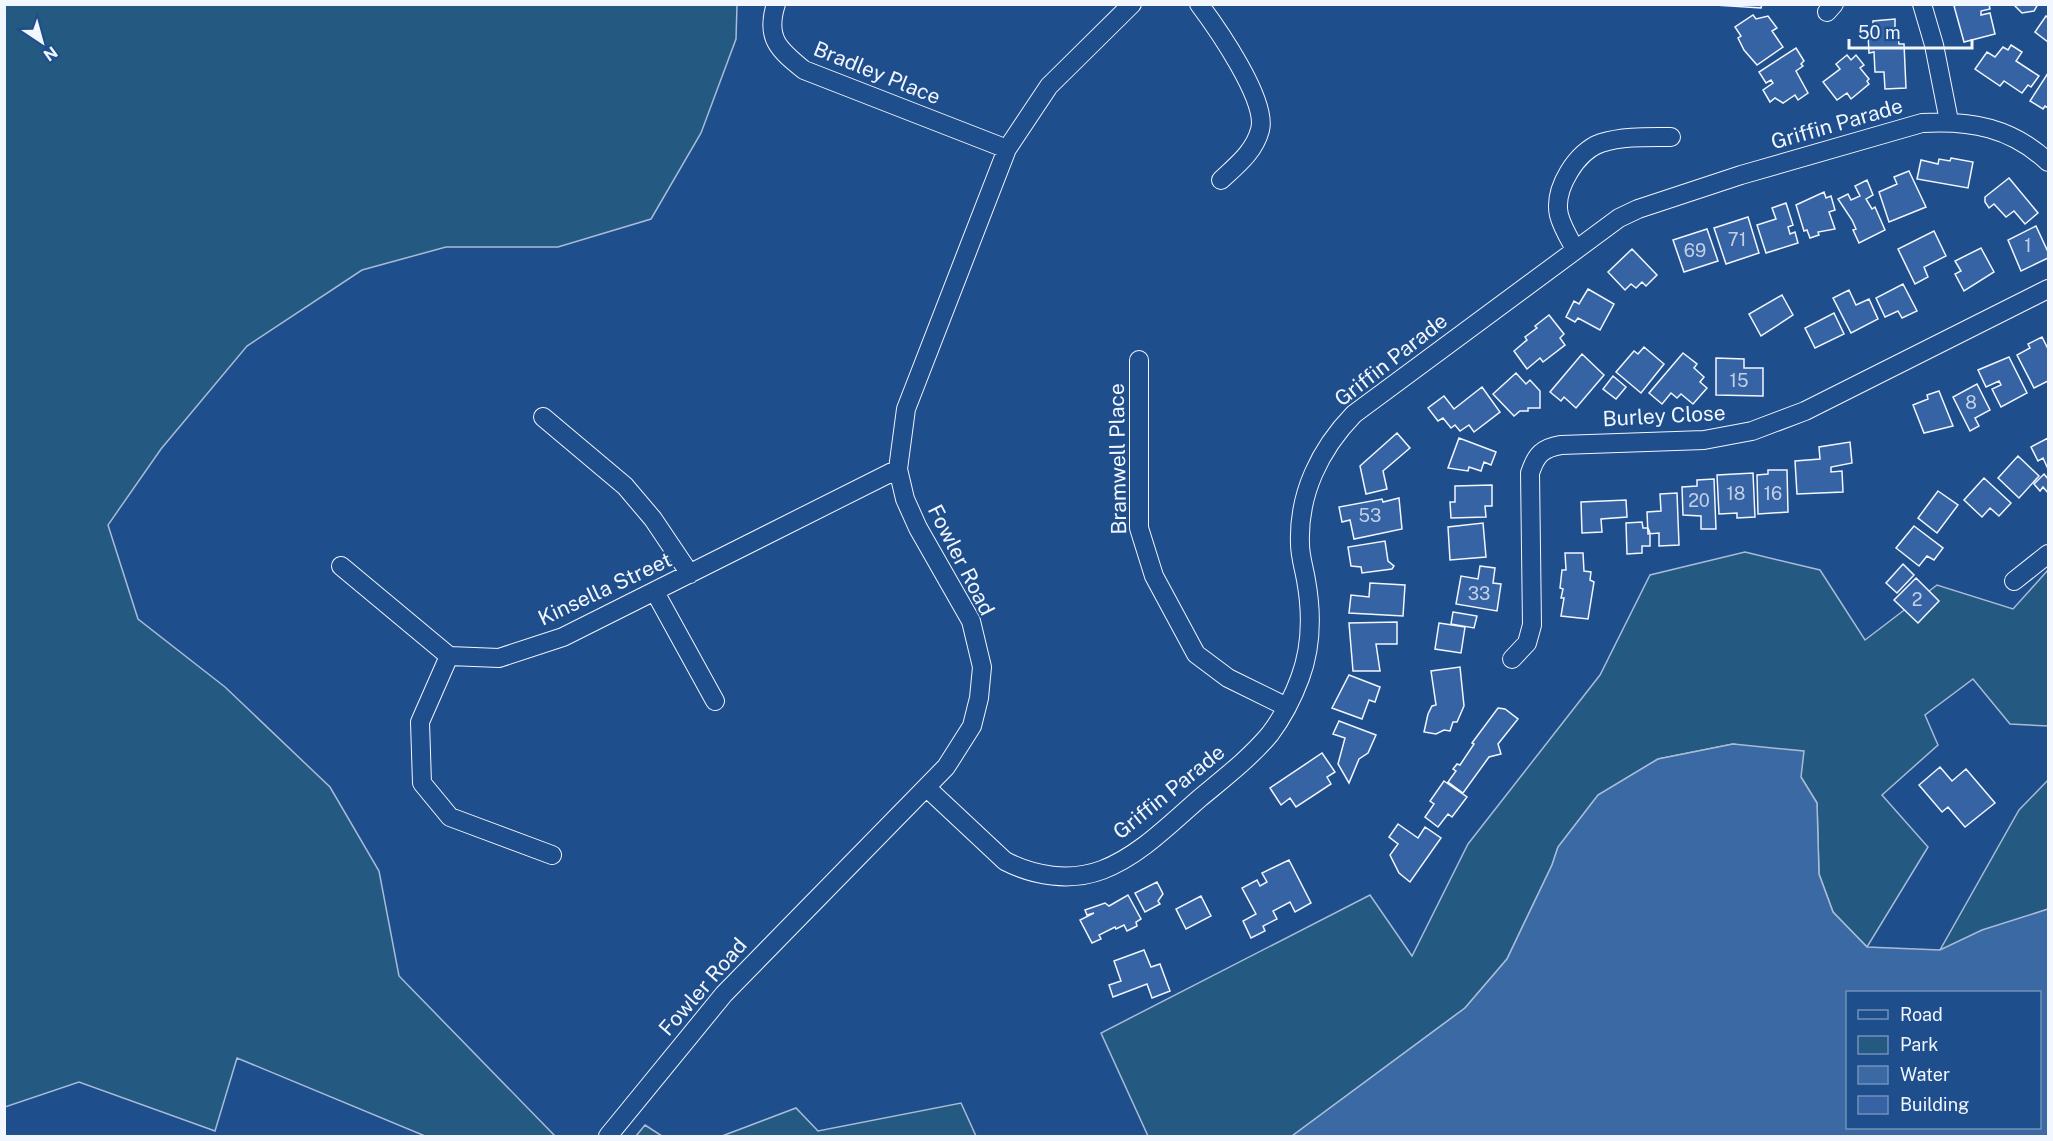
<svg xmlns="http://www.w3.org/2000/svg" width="2053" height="1141" viewBox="0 0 2053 1141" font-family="'Public Sans',sans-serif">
  <rect width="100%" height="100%" fill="#1f4e8c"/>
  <path fill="#245a82" stroke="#a8bbd7" stroke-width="1.5" d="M5 4 737 5 736 39 701 133 651 219 558 247H446L362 270 247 346 161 449 108 525 138 619 225 687 330 787 379 871 399 976 555 1136H425L237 1058 215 1131 79 1082 5 1107Z
    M1745 552 1820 570 1865 640 1937 585 2013 609 2048 570V726L2010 724 1973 679 1925 715 1938 745 1882 795 1928 847 1867 947 1833 912 1819 874 1817 803 1801 777 1744 746 1733 744 1658 759 1598 795 1558 847 1552 865 1507 959 1465 1008 1292 1136H1148L1101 1033 1370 895 1412 956 1468 844 1600 675 1650 575Z
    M2048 780V909L1940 950 2019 810Z
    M961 1103 976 1136H722L796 1108 818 1131Z
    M645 1125 662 1136H636Z"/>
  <path fill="#3b69a3" stroke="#a8bbd7" stroke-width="1.5" fill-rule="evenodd" d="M1733 744 1804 751 1801 777 1817 803 1819 874 1833 912 1867 947 1940 950 1982 930 2048 909V1136H1292L1465 1008 1507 959 1552 865 1558 847 1598 795 1658 759ZM1848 992H2040V1128H1848Z"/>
  <path fill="#3563a3" stroke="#f2f6ff" stroke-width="1.5" d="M1699 4H1762L1761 8Z
    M1959 4H1989L1990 9 1981 11V15L1990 13 1995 34 1964 42 1954 6Z
    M2013 4H2038L2034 11 2022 13Z
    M1753 15 1756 19 1768 16 1777 28 1772 31 1783 47 1757 65 1744 50 1738 38 1741 36 1735 27Z
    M2046 16 2048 18V42L2035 32Z
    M1895 19V36H1898L1899 44H1904L1906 88 1885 89 1884 72H1875L1874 52 1869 53 1868 34H1873V21Z
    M2011 45 2022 52 2016 61 2039 76 2031 87 2028 85 2022 93 2004 81 2000 86 1975 69 1987 52 1995 57 2003 47 2008 50Z
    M1796 48 1804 61 1801 64 1803 66 1796 71 1808 93 1798 100 1795 95 1783 103 1775 98 1770 102 1763 90 1773 83 1771 80 1766 83 1759 72Z
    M1847 55 1851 60 1856 55 1864 65 1860 68 1869 79 1867 81 1869 84 1851 99 1847 93 1837 100 1823 82 1840 69 1836 64Z
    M2048 73V108L2045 106 2043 109 2030 101Z
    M1951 158 1973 162 1968 188 1917 179 1921 160 1938 164 1939 159 1950 161Z
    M1909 171 1926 207 1889 222 1879 192 1897 184 1894 177Z
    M2009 178 2038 213 2025 224 2014 211 2006 217 1994 204 1989 208 1985 202V197Z
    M1867 180 1873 195 1866 199 1872 209 1875 207 1885 230 1859 243 1853 230 1856 229 1852 220 1838 199 1848 194 1851 200 1860 196 1855 186Z
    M1824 192 1826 198 1831 196 1835 210 1829 212 1835 229 1818 232 1819 235 1810 238 1807 230 1804 231 1796 205Z
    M1786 203 1793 225 1788 227 1790 234 1795 232 1798 243 1766 253 1757 225 1776 219 1772 208Z
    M1748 217 1759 253 1726 264 1714 228Z
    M2036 226 2048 252V258L2021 271 2008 240Z
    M1707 229 1718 261 1684 272 1673 240Z
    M1934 231 1946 256 1924 267 1928 277 1915 284 1898 249Z
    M1981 248 1994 272 1964 291 1955 274 1961 271 1955 261Z
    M1632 249 1657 275 1646 286 1642 282 1636 288 1631 284 1625 290 1608 272Z
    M1903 284 1917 311 1902 318 1898 311 1885 317 1876 298Z
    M1588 289 1614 304 1600 330 1578 318 1575 322 1566 317 1574 301 1579 304Z
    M1849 290 1856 305 1869 299 1878 319 1851 333 1833 298Z
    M1782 295 1793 315 1761 336 1749 314Z
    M1834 313 1844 334 1815 348 1805 328Z
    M1549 315 1564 334 1560 338 1565 345 1543 362 1540 358 1527 369 1514 351 1527 340 1525 337 1537 328 1535 326Z
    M2042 337 2048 349V381L2034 388 2017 355 2030 348 2028 344Z
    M1644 347 1664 364 1641 393 1616 372 1634 351 1638 354Z
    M1683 353 1697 364 1694 368 1704 377 1700 382 1707 388 1693 404 1681 394 1677 398 1671 393 1662 404 1649 393Z
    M1582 354 1604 375 1576 408 1564 397 1561 401 1550 392Z
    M2009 357 2027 393 2001 407 1992 389 2001 385 1999 381 1986 387 1978 370Z
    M1716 358 1744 359V368H1763V396L1716 395Z
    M1516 373 1526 384 1530 380 1540 391V408H1528V411H1520L1514 416 1493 394Z
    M1613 376 1626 387 1616 399 1603 389Z
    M1977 384 1990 410 1975 418 1979 426 1970 431 1953 397Z
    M1482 387 1500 412 1474 432 1469 425 1460 431 1455 425 1451 428 1443 418 1438 421 1428 408 1444 396 1454 409Z
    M1939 391 1953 426 1924 433 1913 405 1928 399 1927 395Z
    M1397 433 1410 448 1383 471 1387 489 1366 494 1360 466Z
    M1459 438 1496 452 1491 465 1484 462 1481 471 1469 467 1468 471 1448 468Z
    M2048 438V469L2043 458 2038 461 2031 447Z
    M1850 442 1852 463 1831 467V472L1842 471 1843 492 1797 494 1795 461 1820 459 1819 447Z
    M2018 456 2039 476 2019 498 1998 478Z
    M1768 470H1787L1788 512 1758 514 1757 475 1768 474Z
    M1753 473 1755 517 1737 518V513L1719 514 1717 475Z
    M2044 474 2048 479V493L2043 487 2040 491 2034 484Z
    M1984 478 2011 503 1999 516 1990 508 1982 517 1964 500Z
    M1714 479 1716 529H1701V516L1683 515 1682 487 1697 486V480Z
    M1492 485V506H1485L1486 517 1451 518 1450 502H1455V486Z
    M1938 491 1958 505 1937 533 1918 518Z
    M1677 493 1679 545 1659 546V533L1648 534 1647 512 1661 511 1660 494Z
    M1399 498 1402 529 1354 539 1350 520 1342 522 1339 507 1382 499 1383 502Z
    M1626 500 1627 517 1601 519 1602 532 1582 533 1581 502Z
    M1642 522 1643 528H1648L1650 533V546H1642V553L1627 554 1626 523Z
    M1483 523 1486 557 1450 560 1448 527Z
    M1914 526 1943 548 1934 560 1927 556 1919 566 1896 548Z
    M1385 541 1388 561 1394 566 1392 569 1362 573 1361 567 1351 566 1348 547Z
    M1565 553H1583L1584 571 1591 572 1590 580 1594 582 1588 619 1561 616 1564 598H1561L1563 589 1560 588 1562 570H1566Z
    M1903 564 1914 575 1897 593 1886 583Z
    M1480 566 1495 568 1493 583 1501 584 1497 611 1456 604 1461 576 1478 579Z
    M1916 578 1939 601 1918 623 1894 600Z
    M1370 583 1405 585 1403 616 1349 613 1351 595 1369 597Z
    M1453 612 1477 616 1474 628 1451 624Z
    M1397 622V644H1376L1380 671H1353L1349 623Z
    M1439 623 1465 627 1461 653 1435 649Z
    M1460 667 1464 706 1457 722H1453L1450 731 1444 730 1436 734 1424 732 1428 714 1432 706 1436 705 1431 671Z
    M1349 675 1380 687 1375 702 1369 700 1362 719 1332 708Z
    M1498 708 1505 709 1518 719 1498 744 1501 754 1489 757 1463 793 1448 782 1456 771 1453 769 1457 764 1460 765 1474 744 1472 743Z
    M1339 721 1376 735 1368 753 1359 759 1349 783 1338 764 1345 738 1333 734Z
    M1322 753 1335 772 1327 777 1331 784 1296 807 1290 798 1281 805 1270 788Z
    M1940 767 1952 781 1966 769 1995 803 1965 827 1948 807 1942 812 1919 785Z
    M1444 781 1467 797 1452 817 1448 814 1438 827 1425 817 1434 804 1430 801Z
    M1398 824 1418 838 1425 827 1441 838 1410 882 1399 873 1390 855 1398 844 1389 837Z
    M1289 860 1311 903 1295 912 1290 902 1273 911 1277 919 1263 926 1265 931 1251 938 1243 921 1256 914 1242 888 1257 880 1260 886 1267 882 1262 873Z
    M1157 882 1163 894 1158 901 1160 904 1145 912 1135 893Z
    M1128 895 1141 919 1136 922 1137 926 1127 931 1124 925 1116 929 1115 927 1099 935 1101 939 1092 943 1080 920 1094 913 1087 915 1085 910 1105 903 1109 906Z
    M1201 896 1211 916 1186 929 1176 909Z
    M1144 950 1151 967 1160 964 1170 991 1152 998 1147 984 1113 997 1109 985 1121 981 1114 961Z"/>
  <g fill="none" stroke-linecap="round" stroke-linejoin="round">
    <defs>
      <path id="minor" d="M776 4C765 38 779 50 804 70L1007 149
        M1199 4C1217 28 1268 101 1260 130 1254 152 1237 165 1221 180
        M1922 4 1934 45 1949 121
        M1827 12 1834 4
        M1575 249C1569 238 1562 227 1559 215 1553 189 1577 151 1601 143 1623 136 1648 137 1671 137
        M1139 360V528L1154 576 1196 654 1228 678 1287 707
        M543 417 625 486 653 519 690 574
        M341 566 449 656 499 658 563 637 898 469
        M2014 581 2048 554
        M655 592 715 701
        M449 656 420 722 422 783 450 817 552 855
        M1512 659 1527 643 1532 625 1530 473C1536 455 1542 448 1561 445L1704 440 1752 431 1805 411 2048 289
        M927 788 1005 861C1034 876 1070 882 1102 870 1139 856 1170 824 1200 798 1224 778 1250 758 1270 734 1282 718 1293 697 1300 678 1312 646 1312 613 1306 580 1304 568 1300 556 1300 544 1298 494 1320 449 1354 414L1619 218 1638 209 1741 175 1922 123C1971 120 2012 128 2048 162
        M608 1136 724 994 946 767 972 726 979 698 982 667 971 621 918 528 905 499 898 469 906 409 1007 149 1049 86 1132 4"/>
    </defs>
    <use href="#minor" stroke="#f2f6ff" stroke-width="20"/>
    <use href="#minor" stroke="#1f4e8c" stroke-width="18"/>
  </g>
  <g text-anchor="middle" stroke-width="4.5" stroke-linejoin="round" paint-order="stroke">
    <g font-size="18" fill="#c3d1e8">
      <text x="1737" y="246">71</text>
      <text x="2028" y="252">1</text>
      <text x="1695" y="257">69</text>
      <text x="1739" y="387">15</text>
      <text x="1971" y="409">8</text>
      <text x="1736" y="500">18</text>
      <text x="1773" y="500">16</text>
      <text x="1699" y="507">20</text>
      <text x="1370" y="522">53</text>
      <text x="1479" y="600">33</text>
      <text x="1917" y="606">2</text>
    </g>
    <g font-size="21" fill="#f2f6ff" stroke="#1f4e8c">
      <text transform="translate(877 73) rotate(22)" y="7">Bradley Place</text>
      <text transform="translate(1837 124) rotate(-16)" y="7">Griffin Parade</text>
      <text transform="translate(1391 360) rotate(-38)" y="7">Griffin Parade</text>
      <text transform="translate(1664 416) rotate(-3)" y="7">Burley Close</text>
      <text transform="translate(1118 459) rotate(-91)" y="7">Bramwell Place</text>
      <text transform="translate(961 560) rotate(63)" y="7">Fowler Road</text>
      <text transform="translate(605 589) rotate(-25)" y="7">Kinsella Street</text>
      <text transform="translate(1169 792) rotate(-39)" y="7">Griffin Parade</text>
      <text transform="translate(703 987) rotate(-49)" y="7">Fowler Road</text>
    </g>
  </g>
  <rect width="2053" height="1141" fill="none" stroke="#f2f6ff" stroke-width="12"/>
  <rect x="1846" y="991" width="195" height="138" fill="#1f4e8c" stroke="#7391ba" stroke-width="1.5"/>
  <rect x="1858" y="1010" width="30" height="9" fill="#1f4e8c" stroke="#7391ba" stroke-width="1.5"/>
  <text x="1900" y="1021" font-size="18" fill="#f2f6ff">Road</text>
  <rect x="1858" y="1036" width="30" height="18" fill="#245a82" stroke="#7391ba" stroke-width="1.5"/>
  <text x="1900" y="1051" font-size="18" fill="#f2f6ff">Park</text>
  <rect x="1858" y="1066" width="30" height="18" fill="#3b69a3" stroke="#7391ba" stroke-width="1.5"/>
  <text x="1900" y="1081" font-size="18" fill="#f2f6ff">Water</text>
  <rect x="1858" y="1096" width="30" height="18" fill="#3563a3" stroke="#7391ba" stroke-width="1.5"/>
  <text x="1900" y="1111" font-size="18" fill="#f2f6ff">Building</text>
  <g transform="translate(42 42) rotate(144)" stroke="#1f4e8c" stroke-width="4.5" paint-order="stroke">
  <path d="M0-4.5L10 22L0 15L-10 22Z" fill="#f2f6ff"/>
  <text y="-9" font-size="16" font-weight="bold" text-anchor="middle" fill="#f2f6ff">N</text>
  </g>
  <path d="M1849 39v9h123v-9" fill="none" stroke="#f2f6ff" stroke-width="3"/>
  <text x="1858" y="39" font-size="18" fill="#f2f6ff" stroke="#1f4e8c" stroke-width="4.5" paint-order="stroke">50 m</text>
</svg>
